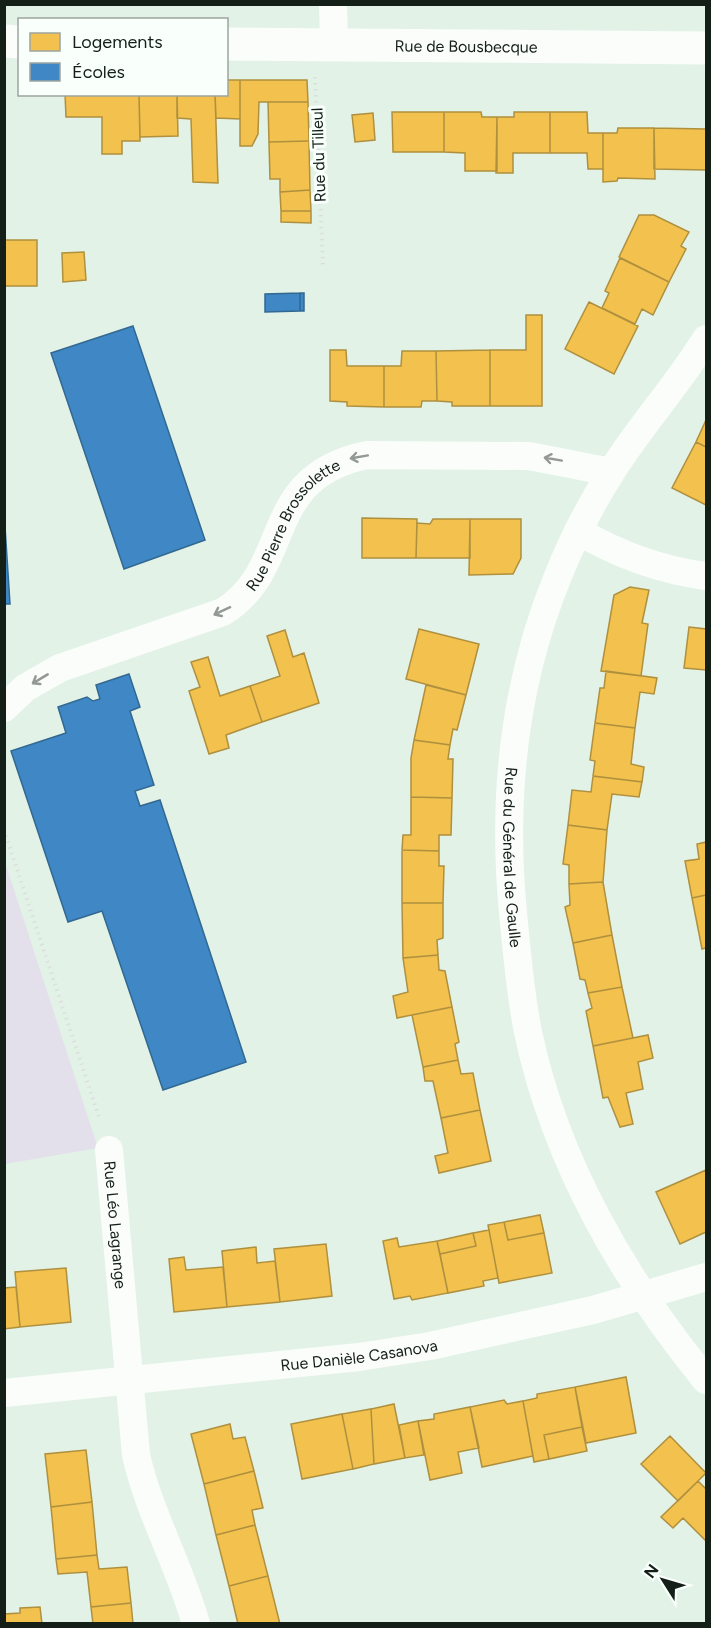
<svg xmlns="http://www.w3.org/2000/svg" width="711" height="1628" viewBox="0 0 711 1628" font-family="Figtree,sans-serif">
  <rect width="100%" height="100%" fill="#e2f2e7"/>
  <path fill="#e4e0eb" d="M4 859 98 1148 5 1164H4Z"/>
  <path fill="#f2c14e" stroke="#af903e" stroke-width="1.5" d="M226 80H240V119L216 118 215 94H226Z
    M240 80H307L308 102H259L258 134 252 146H240Z
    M65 94H139L140 141H122V154H102V117H66Z
    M139 94H177L178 136 140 137Z
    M177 94H215L218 183 193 182 191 119 177 118Z
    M268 102H308L309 141 269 142Z
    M392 112H444V152H393Z
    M444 112H481L482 117H497V171H465V153L444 152Z
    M514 112H550V153H513V173H496L497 117H514Z
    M550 112H587L588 133H603V169H588L587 153H550Z
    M373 113 375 140 355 142 352 115Z
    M618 128H654L655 179 618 178 617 181 603 182V133H617Z
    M654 128 706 129V170L654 169Z
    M309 141 310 190 280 192V179H270L269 142Z
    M310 190 311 211H281L280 192Z
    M281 211H311V223L281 222Z
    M639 215H654L689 232 681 246 686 249 669 282 619 257Z
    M4 240H37V286H4Z
    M84 252 86 280 63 282 62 253Z
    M620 258 669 282 653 315 642 309 635 324 602 308 609 293 605 291Z
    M589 302 638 326 614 374 565 349Z
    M526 315H542V406H490V350H526Z
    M330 350H346L347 366H384V407L347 406V402L330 401Z
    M490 350V406H452V402L437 401 436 351Z
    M402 351H436L437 401H422L421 407H384V366H401Z
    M706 420V447L696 442Z
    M696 442 706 447V505L672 488Z
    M362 518 417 519 416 558H362Z
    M433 519H470V558H416L417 523 430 524Z
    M470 519H521V558L513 574 469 575Z
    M630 587 649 590 642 623 648 624 641 676 601 671 614 595Z
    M689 627 706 629V670L684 668Z
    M419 629 479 644 466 695 406 679Z
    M285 630 293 657 304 653 319 703 262 722 250 686 280 676 267 636Z
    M208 657 220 696 250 686 262 722 226 735 229 748 209 754 189 691 200 687 191 662Z
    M606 671 657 678 654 694 640 692 635 728 595 723 600 688H604Z
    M426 685 466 695 457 730 453 729 450 745 414 740Z
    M595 723 635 728 631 764 644 767 642 782 593 776 595 761 590 760Z
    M414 740 450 745 448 759H453L452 798 411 797V758Z
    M593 776 642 782 639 797 612 794 607 830 568 825 572 790 591 792Z
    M411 797 452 798 451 835H439V851L402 850 403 835H411Z
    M568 825 607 830 603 882 569 884V865L563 864Z
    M706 842V895L692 898 685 861 699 859 697 844Z
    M402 850 439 851V866H444L443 903H402Z
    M603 882 612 935 573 943 565 907 570 905 569 884Z
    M706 895V948L702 949 692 898Z
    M402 903H443V938L437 940 438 955 403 958Z
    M612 935 622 987 588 993 585 980 580 979 573 943Z
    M438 955 439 970 445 971 452 1007 397 1018 393 996 408 992 403 958Z
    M622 987 633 1038 593 1046 586 1011 592 1008 588 993Z
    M452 1007 459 1042 455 1044 458 1060 423 1067 412 1015Z
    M648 1035 653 1058 638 1062 643 1089 626 1093 633 1124 620 1127 608 1097 603 1098 593 1046Z
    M458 1060 461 1074 473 1073 480 1110 441 1118 433 1081H425L423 1067Z
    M480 1110 491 1161 439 1173 435 1156 448 1153 441 1118Z
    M706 1170V1232L680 1244 656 1192Z
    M540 1215 544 1233 508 1240 504 1222Z
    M504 1222 508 1240 544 1233 552 1273 499 1283 488 1225Z
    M489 1230 498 1278 483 1281 484 1286 448 1293 440 1254 476 1246 473 1233Z
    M473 1233 476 1246 440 1254 437 1241Z
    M397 1238 399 1247 437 1241 448 1293 412 1300 410 1296 394 1299 383 1241Z
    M326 1244 332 1296 280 1302 274 1249Z
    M256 1247 257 1263 275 1261 280 1302 227 1307 222 1251Z
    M184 1257 186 1270 223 1267 227 1307 174 1312 169 1259Z
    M66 1268 71 1322 20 1327 15 1272Z
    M16 1287 20 1327 4 1329V1288Z
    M626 1377 636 1433 586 1443 575 1387Z
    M575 1387 582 1427 544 1435 549 1459 534 1462 523 1401 537 1398V1394Z
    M504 1400 507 1404 523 1401 533 1456 482 1467 470 1407Z
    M394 1404 405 1458 374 1464 371 1409Z
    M470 1407 479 1448 458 1452 462 1473 430 1480 418 1421 434 1419V1414Z
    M371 1409 374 1464 353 1469 342 1414Z
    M342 1414 353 1469 302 1479 291 1424Z
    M418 1421 424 1455 405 1458 399 1425Z
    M230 1424 233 1439 245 1437 254 1471 204 1484 191 1434Z
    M582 1427 587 1451 549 1459 544 1435Z
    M670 1436 706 1473 678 1501 641 1464Z
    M86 1450 92 1502 51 1507 45 1454Z
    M254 1471 263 1508 252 1510 255 1525 216 1535 204 1484Z
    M698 1481 706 1489V1541L683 1518 673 1528 661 1517Z
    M92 1502 97 1555 56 1559 51 1507Z
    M255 1525 268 1576 229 1586 216 1535Z
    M97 1555 99 1569 127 1567 131 1603 91 1607 87 1572 58 1574 56 1559Z
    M268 1576 280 1624H238L229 1586Z
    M131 1603 133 1624H93L91 1607Z
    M40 1607 42 1624H4V1614L20 1613V1608Z"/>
  <path fill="#3f88c5" stroke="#326891" stroke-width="1.5" d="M300 293V311L265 312V294Z
    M300 293H304V311H300Z
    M133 326 205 540 124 569 51 353Z
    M4 511 10 604H4Z
    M129 674 140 707 130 711 154 785 135 791 140 806 160 800 246 1062 163 1090 102 911 68 922 11 751 66 733 58 707 87 697 93 701 100 699 96 685Z"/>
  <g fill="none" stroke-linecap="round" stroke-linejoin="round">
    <path stroke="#dbe0dd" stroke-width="4" stroke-dasharray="1.5 4.5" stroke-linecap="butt" d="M315 77 323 265
      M4 830 100 1120"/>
    <g stroke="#fbfdfb" stroke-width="28">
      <path d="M333 4 334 44"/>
      <path id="s1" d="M706 339C677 386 639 427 610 474 590 506 572 541 558 576 514 683 502 798 513 913 517 952 520 993 528 1032 555 1161 624 1280 706 1380"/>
      <path d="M578 531C619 555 659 570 706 576"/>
      <path id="s2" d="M4 708 25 688 60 668 223 612C295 567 259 477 367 455L529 456 611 472"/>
      <path id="s3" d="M109 1150 136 1455C149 1513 180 1566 196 1624"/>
      <path id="s4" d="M4 1393 359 1357 430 1346 593 1310 706 1277"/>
    </g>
    <g stroke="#fbfdfb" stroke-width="33">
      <path d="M4 41 20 42"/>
      <path id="s5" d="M226 44 706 48"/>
    </g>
  </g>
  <defs><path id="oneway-shaft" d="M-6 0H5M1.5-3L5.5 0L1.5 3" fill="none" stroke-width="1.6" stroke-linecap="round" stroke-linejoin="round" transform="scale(1.5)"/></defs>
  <g stroke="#939995">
    <use href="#oneway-shaft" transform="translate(359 457) rotate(170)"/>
    <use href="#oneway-shaft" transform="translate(553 459) rotate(-170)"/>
    <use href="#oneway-shaft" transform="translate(222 611) rotate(155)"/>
    <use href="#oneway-shaft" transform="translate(40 679) rotate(149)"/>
  </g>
  <g text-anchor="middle" stroke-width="6" stroke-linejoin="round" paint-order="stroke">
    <g font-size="16" fill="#141f18" stroke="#f9fffb">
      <text dy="6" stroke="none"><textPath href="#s5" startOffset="240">Rue de Bousbecque</textPath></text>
      <text transform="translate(318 155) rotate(-92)" y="6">Rue du Tilleul</text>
      <text dy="6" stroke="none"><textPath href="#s2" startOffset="356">Rue Pierre Brossolette</textPath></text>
      <text dy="6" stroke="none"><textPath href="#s1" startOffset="568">Rue du Général de Gaulle</textPath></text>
      <text dy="6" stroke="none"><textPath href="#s3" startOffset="75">Rue Léo Lagrange</textPath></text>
      <text dy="6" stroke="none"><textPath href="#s4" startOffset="357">Rue Danièle Casanova</textPath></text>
    </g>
  </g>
  <rect width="711" height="1628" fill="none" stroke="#141f18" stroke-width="12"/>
  <rect x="18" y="18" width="210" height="78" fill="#f9fffb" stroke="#9da5a0" stroke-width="1.5"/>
  <rect x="30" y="33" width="30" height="18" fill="#f2c14e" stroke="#9da5a0" stroke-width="1.5"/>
  <text x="72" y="48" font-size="18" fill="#141f18">Logements</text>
  <rect x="30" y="63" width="30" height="18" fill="#3f88c5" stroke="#9da5a0" stroke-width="1.5"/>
  <text x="72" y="78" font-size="18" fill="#141f18">Écoles</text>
  <g transform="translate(663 1580) rotate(307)" stroke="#f9fffb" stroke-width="4.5" paint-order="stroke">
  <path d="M0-4.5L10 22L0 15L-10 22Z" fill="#141f18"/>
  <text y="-9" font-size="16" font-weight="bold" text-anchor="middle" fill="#141f18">N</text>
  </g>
</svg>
